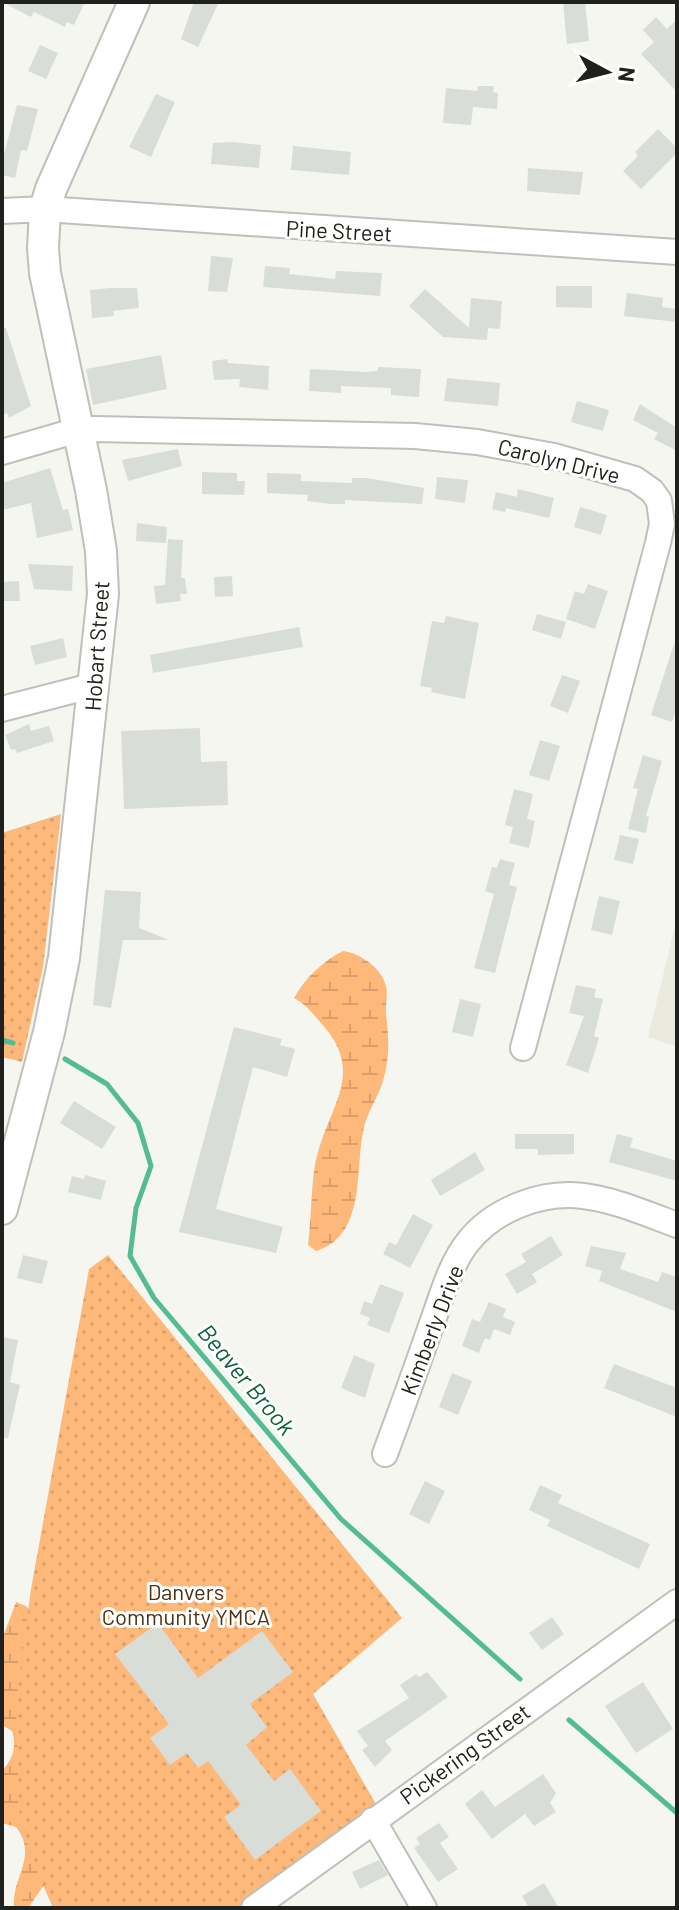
<svg xmlns="http://www.w3.org/2000/svg" width="679" height="1910" viewBox="0 0 679 1910" font-family="Barlow,sans-serif">
  <defs>
    <pattern id="wetland-marsh" width="20" height="14" patternUnits="userSpaceOnUse" patternTransform="scale(2)"><rect width="20" height="14" fill="#fdb87a"/><path d="M1 5h8M5 5V1M11 12h8M15 12V8" fill="none" stroke="#d99e69"/></pattern>
    <pattern id="park-dots" width="8" height="8" patternUnits="userSpaceOnUse" patternTransform="scale(2)"><rect width="8" height="8" fill="#fdb87a"/><path d="M2 2h.1M6 6h.1" fill="none" stroke="#d99e69" stroke-width="1.8" stroke-linecap="round"/></pattern>
  </defs>
  <rect width="100%" height="100%" fill="#f5f6f0"/>
  <path fill="#eaebde" d="M677 918V1047L648 1037Z"/>
  <path fill="url(#wetland-marsh)" d="M343 951C359 953 380 967 385 983 389 993 385 1004 386 1014 389 1038 390 1056 383 1081 378 1098 366 1113 363 1132 355 1171 366 1236 316 1251L308 1245C311 1221 311 1195 314 1171 323 1109 370 1077 321 1023 313 1014 306 1004 294 998 306 977 322 962 343 951Z
    M16 1602 26 1606 39 1619 46 1882 28 1908H14C11 1877 39 1857 16 1827L2 1823V1771C13 1759 17 1746 12 1731L2 1725 3 1637Z"/>
  <path fill="url(#park-dots)" d="M61 814 43 967 22 1062 2 1057V833Z
    M108 1255 402 1618 313 1694 377 1806 238 1908H53L31 1857 19 1810 16 1703 31 1589 89 1269Z"/>
  <g fill="none" stroke-linecap="round" stroke-linejoin="round">
    <path stroke="#54bc92" stroke-width="5" d="M2 1040 13 1043
      M65 1059 107 1084 138 1123 151 1166 136 1208 130 1256 154 1298 341 1519 520 1679
      M569 1720 677 1813"/>
  </g>
  <path fill="#d9ddd8" d="M2 2H85L74 25 67 22 65 27 34 12 31 17Z
    M194 2H219L198 47 181 39Z
    M563 2H585L589 41 567 44Z
    M656 17 667 29 677 19V92L641 54 654 42 643 30Z
    M40 45 58 53 46 79 28 71Z
    M478 86H494L493 92 498 93 497 109 473 107 471 125 443 123 446 88 477 91Z
    M156 94 175 102 151 157 129 147Z
    M17 105 38 109 27 151 21 150 15 178 2 175V162Z
    M658 129 677 148V153L641 189 623 171 638 156 635 152Z
    M233 142 261 145 259 168 211 164 213 143Z
    M293 146 351 152 349 175 291 170Z
    M528 168 583 172 580 195 527 191Z
    M211 256 233 258 227 292 208 291Z
    M265 266 290 268 289 274 335 279 336 271 382 273 380 296 263 287Z
    M556 286H592V308L556 307Z
    M110 288H137L139 308 113 311 114 316 92 318 90 290Z
    M425 289 469 328 471 298 502 301 500 329 488 328 487 340 443 337 409 306Z
    M627 293 663 298 662 307 677 309V322L624 316Z
    M2 328H6L31 406 9 418 7 413 2 415Z
    M161 355 167 389 93 405 86 369Z
    M227 359 228 363 269 366 268 390 239 387 240 379 214 380 212 361Z
    M378 367 421 369 419 397 391 395V388L341 386V393L309 391 310 369 366 372 378 371Z
    M447 378 500 383 498 406 444 401Z
    M577 401 609 410 603 431 571 422Z
    M640 404 677 428V451L654 439 658 433 633 420Z
    M178 449 182 466 128 481 122 460Z
    M50 468 63 510 68 509 73 530 37 538 31 503 2 510V483Z
    M202 472 237 473V481H245L244 495 202 494Z
    M267 473 301 474V481L352 483V478H367L424 488 422 504 345 500V504H331L307 501 308 495 267 493Z
    M437 477 468 480 465 503 435 499Z
    M518 489 554 498 549 518 506 508 505 512 492 509 496 492 517 497Z
    M580 507 607 515 601 535 574 527Z
    M137 523 167 527 166 543 136 541Z
    M168 539 183 540 181 578H185L187 594H180L181 601 156 604 154 586 165 585Z
    M28 564 73 566 72 591 34 589Z
    M232 576 233 596 215 597 214 577Z
    M19 581 20 601H2V582Z
    M588 584 608 591 595 629 566 619 575 591 584 594Z
    M537 614 566 622 561 639 532 630Z
    M446 616 479 623 465 699 431 692 432 688 420 686 432 621 444 623Z
    M299 627 303 647 153 673 150 655Z
    M63 638 67 657 35 665 30 646Z
    M674 644H677V707L672 722 651 715Z
    M562 675 580 681 568 713 550 706Z
    M29 724 31 731 49 726 54 741 17 753 15 749 11 750 5 735Z
    M200 728 201 762 227 761 228 805 124 809 121 731Z
    M540 740 560 746 549 781 529 775Z
    M643 755 662 761 646 816 649 817 646 833 628 829 638 789 633 788Z
    M514 789 533 794 527 819 535 821 529 848 509 843 513 827 505 825Z
    M620 835 639 839 633 864 614 860Z
    M500 859 515 863 509 885 517 887 495 973 474 968 494 894 485 891 492 867 497 868Z
    M105 890 141 892 139 928 169 940H123L111 1008 93 1005Z
    M599 896 620 901 612 935 591 930Z
    M576 985 596 989 594 997 603 999 594 1036 599 1038 588 1073 566 1065 584 1016 569 1013Z
    M460 999 481 1004 473 1037 452 1032Z
    M234 1027 282 1039 280 1045 295 1049 287 1077 253 1067 216 1209 283 1227 276 1253 179 1232Z
    M74 1101 116 1127 102 1149 60 1123Z
    M515 1134H574V1154L538 1155V1149H515Z
    M617 1134 633 1138 630 1147 677 1161V1181L609 1162Z
    M475 1152 485 1170 440 1196 431 1180Z
    M85 1175 106 1181 101 1200 68 1192 72 1176 84 1179Z
    M413 1214 433 1225 410 1268 383 1254 389 1242 396 1245Z
    M551 1236 563 1255 532 1274 537 1282 517 1294 505 1274 526 1262 521 1254Z
    M591 1246 626 1253 620 1269 658 1282 662 1272 677 1277V1312L599 1281 602 1271 585 1266Z
    M23 1255 48 1261 42 1284 17 1278Z
    M380 1284 404 1293 389 1333 367 1325 370 1318 360 1314 364 1301 372 1304Z
    M489 1302 506 1309 503 1317 515 1322 510 1335 494 1329 490 1340 485 1338 479 1353 462 1346 472 1319 480 1322Z
    M2 1337 18 1340 10 1382 20 1385 8 1438H2Z
    M354 1355 375 1364 365 1398 341 1388Z
    M614 1364 677 1388V1417L604 1388Z
    M452 1373 472 1381 458 1415 439 1407Z
    M425 1481 445 1491 429 1524 409 1514Z
    M540 1485 562 1495 558 1503 650 1544 639 1569 547 1526 550 1520 529 1510Z
    M552 1617 564 1634 542 1650 529 1633Z
    M158 1623 198 1678 262 1631 293 1672 250 1704 267 1727 246 1745 274 1781 290 1769 321 1811 255 1860 224 1817 241 1805 208 1761 198 1768 187 1753 170 1765 150 1738 169 1724 115 1654Z
    M427 1672 448 1697 385 1741 392 1750 375 1767 362 1750 368 1746 357 1731 409 1698 400 1685 416 1674 419 1677Z
    M643 1682 673 1729 636 1753 605 1706Z
    M543 1774 556 1793 550 1803 556 1812 534 1826 525 1814 492 1839 465 1804 482 1790 495 1807Z
    M439 1823 449 1837 440 1843 458 1869 438 1882 414 1848 420 1844 416 1838Z
    M379 1860 388 1875 360 1889 352 1872Z
    M544 1883 559 1908H529L522 1896Z"/>
  <g fill="none" stroke-linecap="round" stroke-linejoin="round">
    <defs>
      <path id="minor" d="M2 211 45 209 677 252
        M2 452 78 430 95 429 415 436 477 442 554 456 635 479 652 491 659 501 662 524 658 543 523 1048
        M2 709 95 685
        M385 1454C401 1411 416 1369 431 1326 441 1299 450 1264 468 1242 494 1209 542 1191 583 1196 616 1200 647 1214 677 1225
        M373 1820 424 1908
        M254 1908 677 1602"/>
      <path id="major" d="M2 1209 49 1032 64 958 103 594 101 551 91 490 45 273 43 248 45 209 51 189 134 2"/>
    </defs>
    <use href="#minor" stroke="#bfc0ba" stroke-width="28"/>
    <use href="#major" stroke="#bfc0ba" stroke-width="34"/>
    <use href="#minor" stroke="#fff" stroke-width="24"/>
    <use href="#major" stroke="#fff" stroke-width="30"/>
  </g>
  <g text-anchor="middle" stroke-width="6" stroke-linejoin="round" paint-order="stroke">
    <g font-size="22" fill="#20211f" stroke="#fffffe">
      <text transform="translate(339 231) rotate(3)" y="8">Pine Street</text>
      <text transform="translate(559 461) rotate(14)" y="8">Carolyn Drive</text>
      <text transform="translate(97 646) rotate(-86)" y="8">Hobart Street</text>
      <text transform="translate(432 1330) rotate(-69)" y="8">Kimberly Drive</text>
      <text transform="translate(465 1754) rotate(-36)" y="8">Pickering Street</text>
    </g>
    <g font-size="22" fill="#4d3015" stroke="#fffffe">
      <text x="186" y="1600">Danvers<tspan x="186" dy="25">Community YMCA</tspan></text>
    </g>
    <g font-size="24" font-style="italic" fill="#095e43" stroke="#fffffe">
      <text transform="translate(246 1380) rotate(50)" y="8">Beaver Brook</text>
    </g>
  </g>
  <rect width="679" height="1910" fill="none" stroke="#20211f" stroke-width="8"/>
  <g transform="translate(607 72) rotate(97)" stroke="#fffffe" stroke-width="6" paint-order="stroke">
  <path d="M0-6L14 30L0 20L-14 30Z" fill="#20211f"/>
  <text y="-12" font-size="22" font-weight="bold" text-anchor="middle" fill="#20211f">N</text>
  </g>
</svg>
